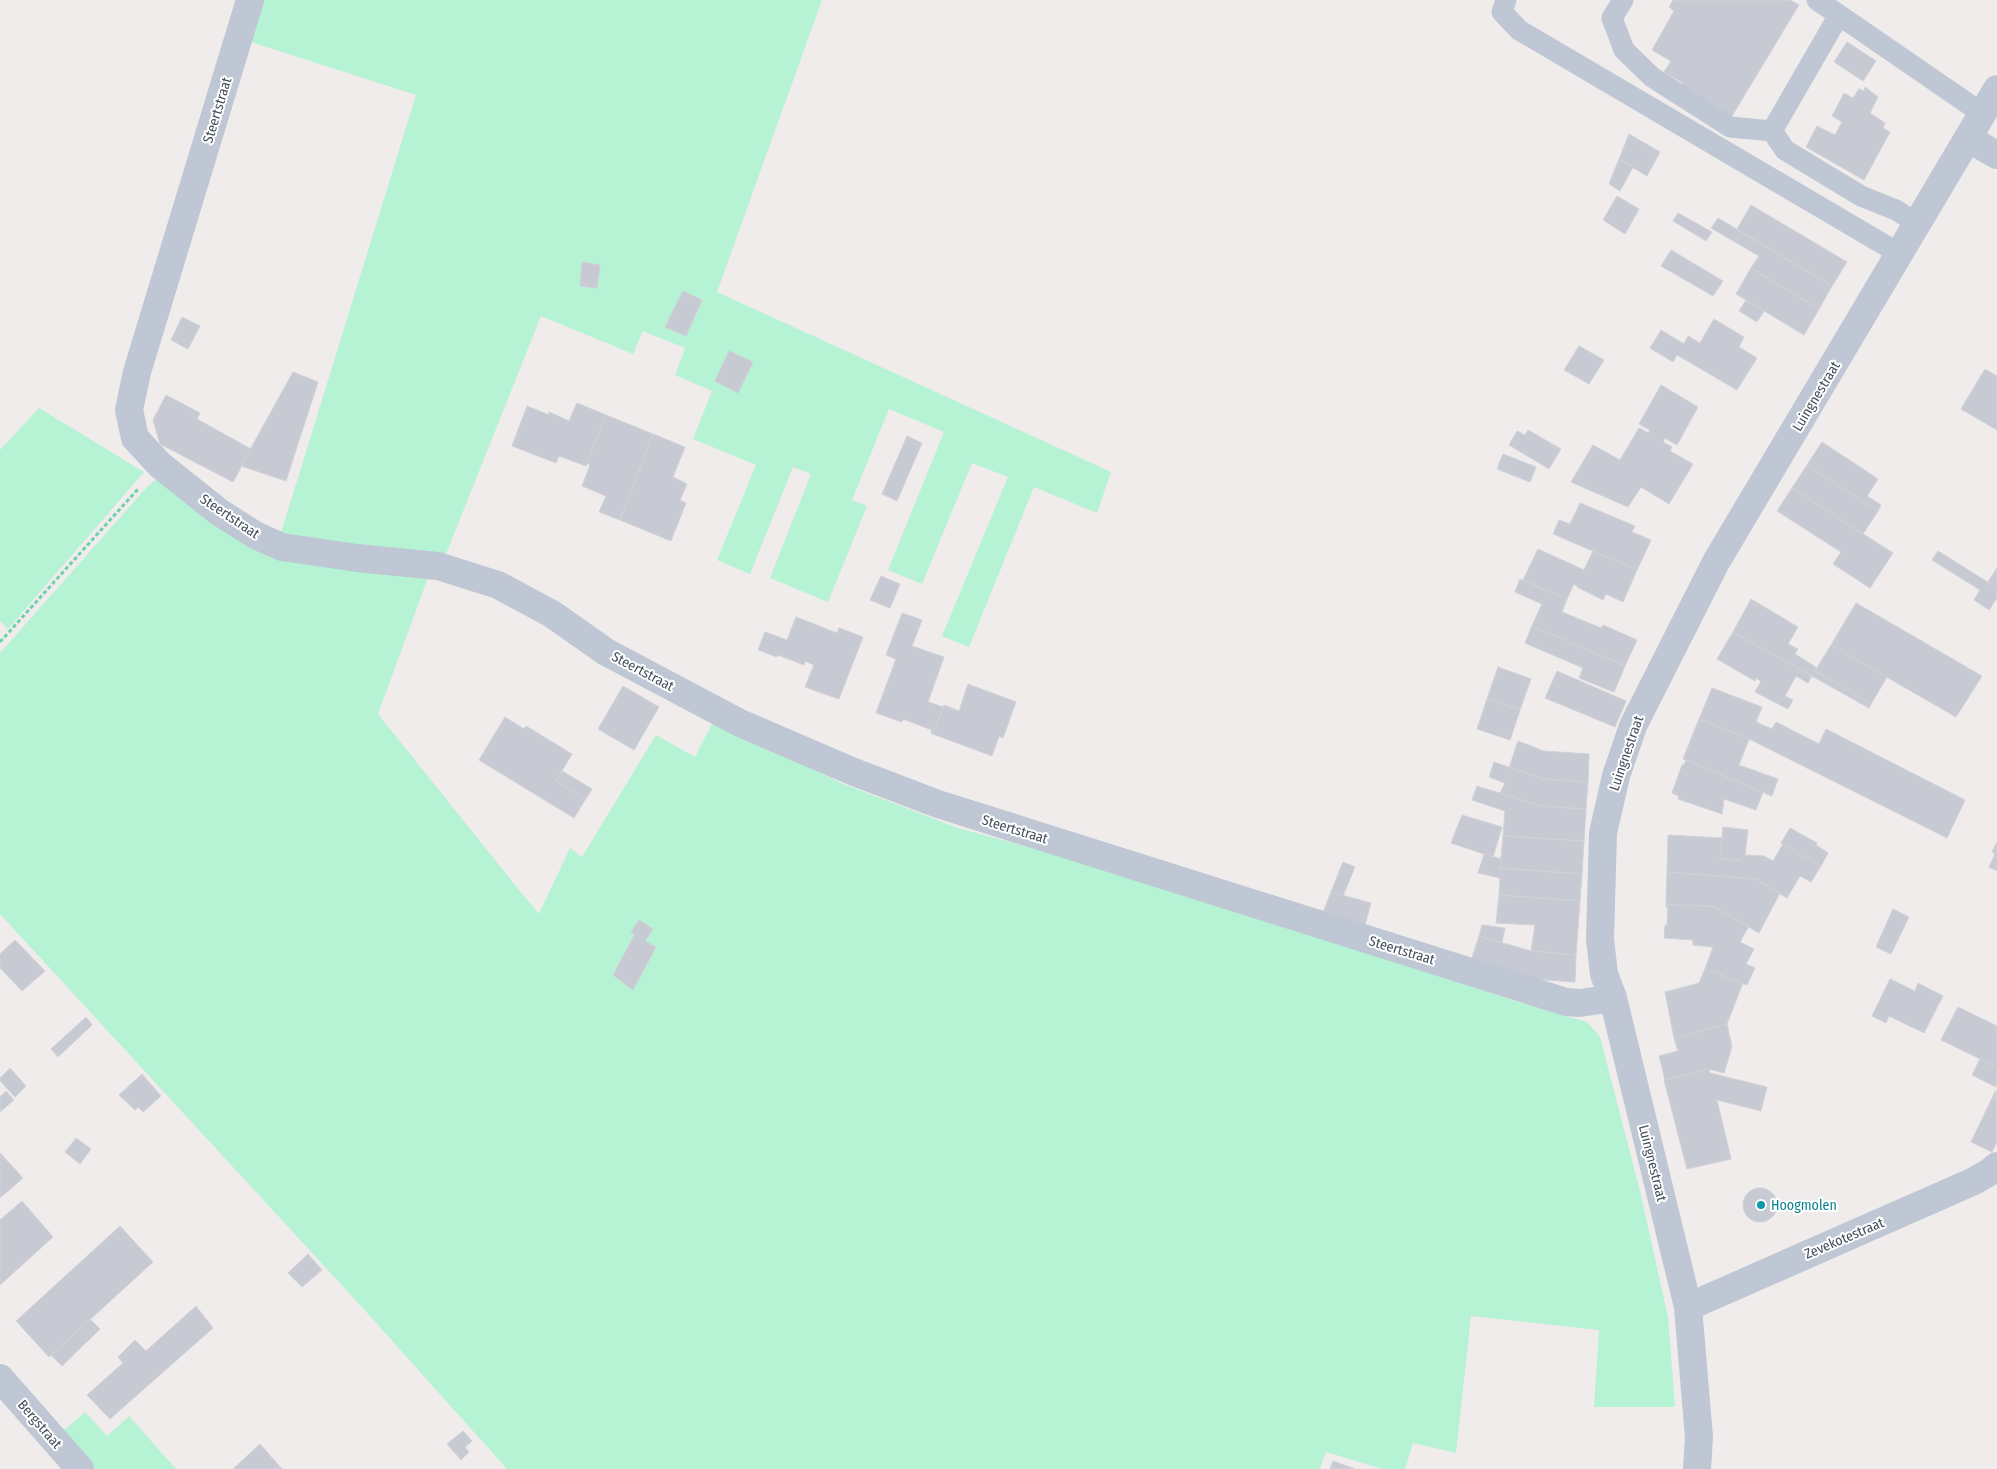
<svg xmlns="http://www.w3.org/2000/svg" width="1997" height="1469" viewBox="0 0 1997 1469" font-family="'Fira Sans Condensed',sans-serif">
  <rect width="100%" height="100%" fill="#f0ecec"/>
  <path fill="#b6f2d4" d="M261 0H822L717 292 1111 472 1097 513 1034 487 969 647 942 636 1008 477 972 463 922 584 888 570 944 432 889 409 852 500 867 506 828 602 770 578 811 474 793 467 750 574 717 560 756 465 693 439 712 391 675 375 685 348 643 331 633 354 541 316 444 559 280 536 416 95 248 41Z
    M39 408 144 472 8 629 0 621V450Z
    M155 480 165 483 219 523 429 575 378 714 519 890 539 914 570 848 582 857 656 735 695 757 714 720 841 783 958 828 1125 873 1518 1002 1587 1022 1600 1037 1640 1191 1668 1317 1675 1407H1594L1599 1330 1471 1316 1456 1453 1413 1443 1405 1469H1383L1326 1452 1320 1469H507L361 1306 0 914V653L147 487Z
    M85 1412 107 1436 129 1416 176 1469H91L60 1434Z"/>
  <path fill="#c8cad3" stroke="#d0d1d9" d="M1673 0H1790L1799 5 1732 116 1681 88 1683 83 1664 72 1671 61 1652 50 1674 11 1669 7Z
    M1847 42 1876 61 1863 81 1834 62Z
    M1865 87 1878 97 1870 113 1885 123 1883 128 1890 132 1864 180 1806 147 1817 126 1835 135 1842 122 1832 116 1844 93 1853 98 1859 89 1864 91Z
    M1629 134 1660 152 1647 176 1619 159Z
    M1619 159 1633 167 1620 191 1609 184Z
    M1617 196 1639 209 1625 234 1603 220Z
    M1751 205 1847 262 1832 286 1737 229Z
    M1678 213 1712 232 1706 241 1673 221Z
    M1718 218 1832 286 1819 309 1751 268 1759 256 1711 228Z
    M1671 250 1723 281 1713 296 1661 266Z
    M582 262 600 265 597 288 580 286Z
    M1751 268 1819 309 1804 335 1736 294Z
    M683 291 702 300 686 336 665 327Z
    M1746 300 1764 311 1757 322 1739 311Z
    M182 317 200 326 188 349 171 340Z
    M1714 319 1744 337 1739 347 1757 358 1737 390 1677 355 1673 362 1650 348 1661 330 1684 344 1688 336 1700 343Z
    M1579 346 1604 360 1589 384 1564 370Z
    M729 351 753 362 738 393 715 381Z
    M1985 369 1997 376V430L1961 409Z
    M293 372 318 382 286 481 241 466Z
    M1661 385 1698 407 1677 445 1665 438 1663 442 1672 447 1670 451 1693 464 1669 504 1641 487 1628 507 1571 482 1593 445 1620 460 1639 428 1648 433 1650 430 1639 424Z
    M166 395 200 413 197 419 251 449 233 482 160 444 153 420Z
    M577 403 606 415 586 466 559 456 556 463 512 446 527 406 549 415V412L569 421Z
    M606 415 653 434 620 520 599 512 606 496 582 486 590 465 587 463Z
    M1528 430 1561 449 1549 469 1509 445 1517 431 1525 435Z
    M653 434 685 447 673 477 687 484 680 500 686 503 671 541 620 520Z
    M907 436 922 443 897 501 882 494Z
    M1822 442 1878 479 1867 496 1881 505 1878 511 1807 465Z
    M1503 454 1536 467 1530 482 1497 469Z
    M1807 465 1878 511 1863 534 1792 488Z
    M1792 488 1893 553 1870 588 1833 564 1841 552 1777 511Z
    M1580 503 1635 526 1632 532 1651 540 1637 570 1553 534 1559 520 1570 524Z
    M1538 549 1584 570 1593 551 1637 570 1623 602 1606 594 1603 600 1577 587V586L1574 584 1567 599 1523 580Z
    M1938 551 1997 588V598L1989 610 1974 600 1980 590 1932 560Z
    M1997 568V588L1988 582Z
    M881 576 900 584 890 608 870 600Z
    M1520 579 1567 599 1562 612 1601 628 1603 625 1637 640 1625 666 1532 626 1542 604 1515 592Z
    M1751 599 1798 627 1788 644 1798 649 1795 654 1817 668 1815 671 1871 704 1869 708 1733 632Z
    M1856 603 1982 676 1956 717 1831 645Z
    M902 613 922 620 912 646 944 657 928 702 943 707 933 734 931 733 932 730 903 719 902 722 876 713 896 659 886 655Z
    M796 617 837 633 839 628 863 637 839 699 805 687 814 665 805 661 804 665 778 655 777 657 758 650 765 632 787 640Z
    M1532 626 1625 666 1614 692 1579 678 1583 668 1525 643Z
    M1733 632 1812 676 1808 683 1796 676 1785 696 1793 700 1788 709 1755 692 1761 681 1756 678 1755 681 1717 659Z
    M1831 645 1887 677 1871 704 1815 671Z
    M1498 667 1531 679 1520 710 1487 699Z
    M1557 671 1626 701 1615 727 1545 698Z
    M968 684 1016 702 1003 738 999 736 992 756 933 734 944 705 959 711Z
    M623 686 659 707 634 750 598 729Z
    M1712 688 1762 707 1756 722 1772 729 1776 722 1819 744 1826 729 1965 800 1947 838 1749 739 1699 719Z
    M1487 699 1520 710 1510 740 1477 729Z
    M505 717 524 729 526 726 572 754 556 781 585 800 574 818 479 760Z
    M1699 719 1749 739 1739 765 1778 779 1772 796 1683 759Z
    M1518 741 1544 751 1589 754 1588 782 1544 779 1509 768Z
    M1686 760 1763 792 1756 810 1724 799 1722 814 1678 799 1679 796 1672 793 1682 765H1684Z
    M1494 762 1544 779 1588 782 1586 809 1541 806 1500 793 1505 783 1489 777Z
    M562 771 592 789 585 800 556 781Z
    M1477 786 1541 806 1586 809 1584 841 1503 836 1505 811 1472 800Z
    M1462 815 1502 827 1493 857 1451 843Z
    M1723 827 1748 830 1745 855 1740 860 1720 859Z
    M1790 828 1817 843 1816 845 1828 853 1821 866 1781 843Z
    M1668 835 1722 838 1720 859 1740 860 1745 855 1764 856 1773 861 1783 844 1821 866 1811 882 1800 876 1787 898 1756 879 1667 872Z
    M1503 836 1584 841 1582 874 1500 868Z
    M1997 842V871L1989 867 1995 854 1992 852Z
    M1484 854 1501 859 1500 868 1582 874 1580 901 1499 895 1500 878 1478 873Z
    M1343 862 1355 867 1343 896 1331 892Z
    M1667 872 1756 879 1780 893 1759 933 1713 906 1666 905Z
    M1331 892 1371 903 1364 928 1322 915Z
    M1499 895 1580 901 1576 955 1531 951 1535 925 1496 923Z
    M1666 905 1713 906 1749 926 1740 942 1754 949 1746 964 1755 968 1747 985 1705 969 1713 947 1693 945V940L1664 938 1665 925H1667L1668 907H1666Z
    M1893 909 1909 917 1891 954 1876 947Z
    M639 920 653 929 645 941 656 947 633 990 613 975 635 934 631 932Z
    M1482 925 1505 928 1502 942 1479 936Z
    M1479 936 1531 951 1576 955 1575 982 1531 979 1471 961Z
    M15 940 45 971 22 991 0 968V954Z
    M1705 969 1743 983 1727 1024 1674 1038 1665 992 1699 983Z
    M1890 979 1915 991 1918 983 1943 996 1924 1033 1889 1016 1886 1023 1872 1016Z
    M1958 1007 1997 1026V1067L1941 1040Z
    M86 1017 92 1025 58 1057 51 1049Z
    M1727 1024 1732 1047 1724 1073 1709 1069 1665 1080 1659 1056 1678 1051 1674 1038Z
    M1980 1059 1997 1067 1996 1087 1972 1075Z
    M10 1068 26 1086 15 1097 0 1081V1078Z
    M1709 1069 1710 1073 1767 1087 1761 1111 1717 1100 1731 1159 1687 1169 1664 1080Z
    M142 1074 161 1096 143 1112 138 1107 135 1110 119 1095Z
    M1996 1090 1997 1142 1992 1152 1971 1142Z
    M6 1091 14 1100 0 1112V1097Z
    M76 1138 91 1149 80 1164 65 1152Z
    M0 1153 23 1178 0 1198Z
    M1743 1205a17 17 0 1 1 34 0a17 17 0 1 1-34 0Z
    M22 1201 53 1237 0 1285V1220Z
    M120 1226 153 1262 49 1357 16 1321Z
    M308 1254 322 1270 302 1287 288 1273Z
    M196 1306 213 1328 110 1419 87 1395 123 1363 118 1357 135 1340 146 1351Z
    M90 1319 100 1329 62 1366 51 1355Z
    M463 1431 472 1441 465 1447 469 1452 461 1460 447 1444Z
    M260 1444 282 1469H233Z
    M1333 1461 1355 1469H1330Z"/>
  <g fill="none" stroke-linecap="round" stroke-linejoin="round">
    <path stroke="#6bd2ac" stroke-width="3" stroke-dasharray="4 2.5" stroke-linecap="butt" d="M0 642 138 489"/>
    <path stroke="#bec7d3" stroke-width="21" d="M1506 0 1502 12 1519 30 1900 254
      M1623 0 1612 18 1624 50 1652 77 1730 127 1772 131
      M1817 0 1839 15
      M1918 224 1896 210 1861 196 1785 150 1772 131 1839 15 1983 114"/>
    <path stroke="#bec7d3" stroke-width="28" d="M250 0 137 372 129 410 135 438 160 465 219 512 255 535 282 547 357 558 438 566 498 585 552 614 606 652 740 723 854 772 938 804 1566 1002 1580 1003 1613 998
      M1969 139 1997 155
      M1688 1307 1972 1182 1990 1172 1997 1166
      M1697 1469 1699 1437 1688 1307 1613 998 1604 974 1600 939 1603 833 1616 776 1633 726 1716 562 1997 89"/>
    <path stroke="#bec7d3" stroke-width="28" d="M0 1378 80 1469"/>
  </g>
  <circle fill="#0f9aa8" stroke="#fff" stroke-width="2" cx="1761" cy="1205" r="5"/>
  <g text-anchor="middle" stroke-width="4" stroke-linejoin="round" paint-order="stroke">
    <g font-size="14" fill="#434d5b" stroke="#fff">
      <text transform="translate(217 110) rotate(-73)" y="5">Steertstraat</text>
      <text transform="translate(1816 396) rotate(-59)" y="5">Luingnestraat</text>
      <text transform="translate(230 516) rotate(34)" y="5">Steertstraat</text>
      <text transform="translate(643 671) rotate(28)" y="5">Steertstraat</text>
      <text transform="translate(1626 753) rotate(-71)" y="5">Luingnestraat</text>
      <text transform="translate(1015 829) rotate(17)" y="5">Steertstraat</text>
      <text transform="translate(1402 950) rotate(17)" y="5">Steertstraat</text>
      <text transform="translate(1653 1163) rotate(76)" y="5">Luingnestraat</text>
      <text transform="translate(1844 1238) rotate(-23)" y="5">Zevekotestraat</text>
      <text transform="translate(40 1424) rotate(49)" y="5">Bergstraat</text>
    </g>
    <g font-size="14" fill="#0d838f" stroke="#fff" text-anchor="start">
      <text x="1771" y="1210">Hoogmolen</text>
    </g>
  </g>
</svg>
